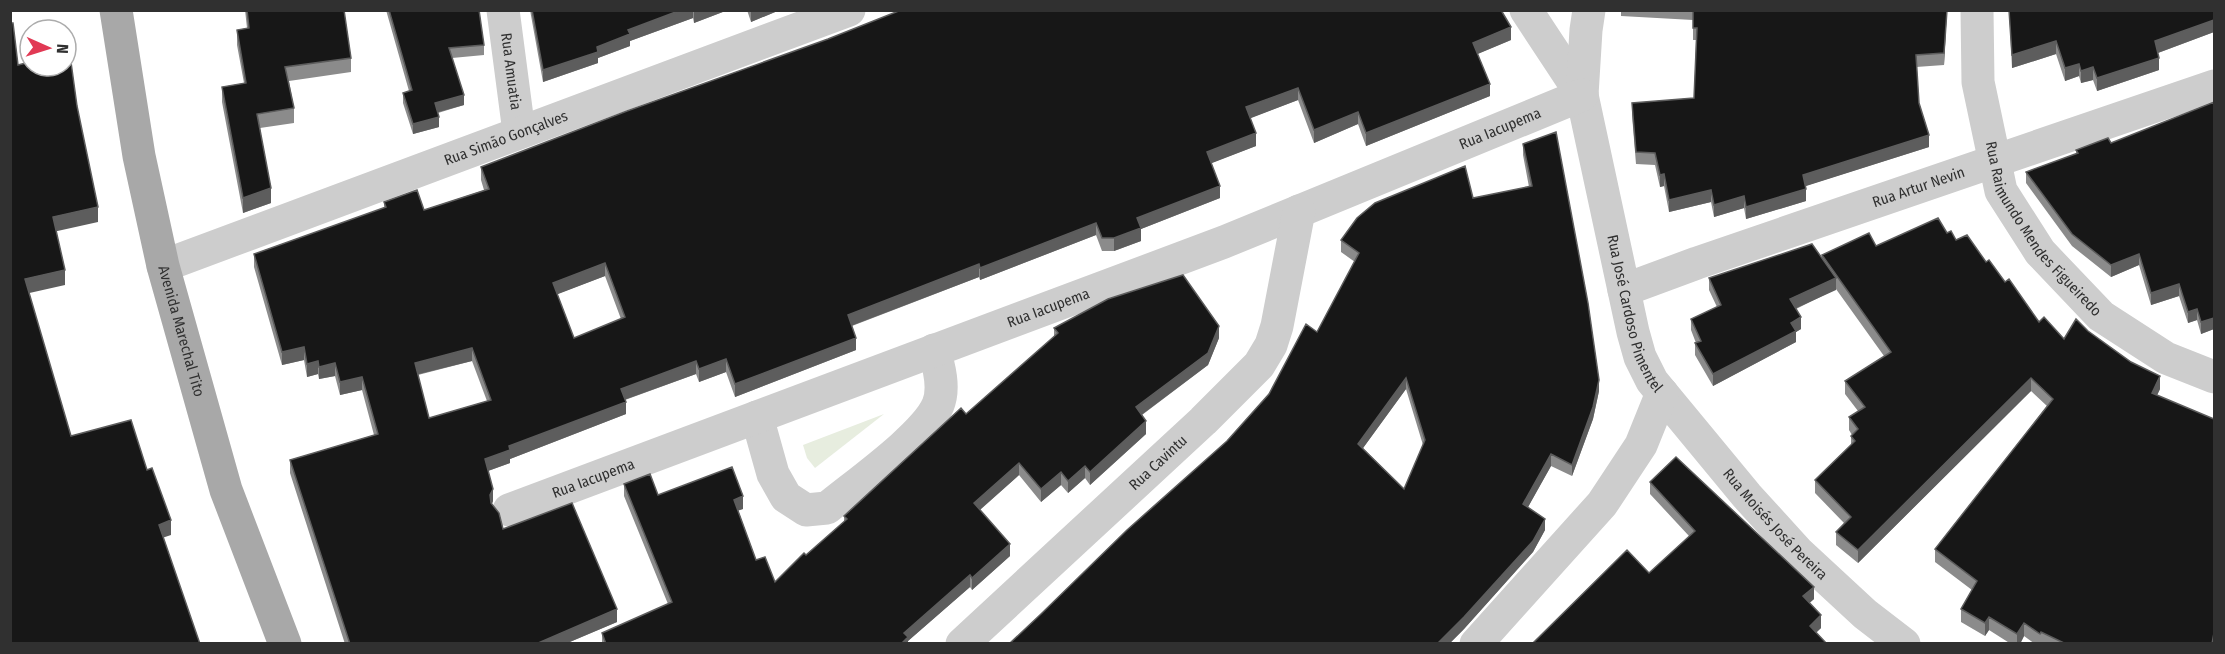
<svg xmlns="http://www.w3.org/2000/svg" width="2225" height="654" viewBox="0 0 2225 654" font-family="'Fira Sans Condensed',sans-serif">
  <rect width="100%" height="100%" fill="#fff"/>
  <path fill="#e7eddf" d="M884 414 815 468 807 458 803 445Z"/>
  <g fill="none" stroke-linecap="round" stroke-linejoin="round">
    <g stroke="#cdcdcd" stroke-width="33">
      <path id="s1" d="M503 10 519 132"/>
      <path id="s2" d="M1526 10 1582 95 1633 332 1640 357 1652 381 1747 496 1798 552 1865 614 1904 644"/>
      <path id="s3" d="M1977 10 1978 82 2001 191 2040 252 2101 316 2166 358 2214 377"/>
      <path d="M1582 95 1586 30 1589 10"/>
      <path id="s4" d="M163 266 849 10"/>
      <path id="s5" d="M1624 290 1697 263 2214 86"/>
      <path d="M757 417 773 474 786 497 806 510 827 508C856 484 925 436 938 405 945 388 939 366 934 350"/>
      <path id="s6" d="M509 510 1224 242 1582 95"/>
      <path id="s7" d="M962 644 1203 421 1259 365 1271 345 1277 326 1299 211"/>
      <path d="M1476 644 1602 504 1641 445 1662 393"/>
    </g>
    <path stroke="#a8a8a8" stroke-width="33" id="s8" d="M116 10 139 156 163 266 226 490 285 644"/>
  </g>
  <path fill="#8b8b8b" fill-rule="evenodd" d="M245 10H344L351 58V72L289 81 294 108V123L260 128 271 203 243 213 222 102V87L244 83 237 45V30L247 28Z
    M386 10H479L484 45V55L452 58 464 105 438 113 439 127 413 134 403 103V93L409 91Z
    M530 10H728L694 23 693 18 630 41V46L598 58V63L543 82Z
    M747 10H780L751 22Z
    M1621 10H1947L1944 65 1916 67 1919 103 1929 147 1805 186 1806 201 1746 219 1744 208 1714 217 1711 202 1669 212 1664 186 1660 187 1655 165 1636 164 1632 115V103L1694 98 1696 40H1693V20L1621 16Z
    M2009 10H2214V32L2158 53 2159 70 2097 91 2093 80 2081 83 2079 76 2065 81 2056 54 2012 68Z
    M1511 40 1477 54 1490 96 1366 146 1358 124 1314 143 1298 100 1250 118 1256 146 1211 163 1220 198 1141 229V241L1114 251H1102L1096 235 980 280 979 277 891 311 852 326 856 350 735 397 726 372 699 382 696 374 625 400 626 414 510 459V463L488 471 493 501 492 504 503 529 617 622 565 644H345L290 473V460L374 435 362 390 340 395 335 376 319 379 318 374 307 377 304 360 282 365 254 267V254L384 208V202L424 210 484 190 481 180V167ZM605 276 621 319 574 338 557 294ZM472 361 487 401 429 418 418 375Z
    M2214 102V329L2201 334 2197 320 2188 323 2179 296 2151 305 2139 265 2111 277 2072 246 2026 183V172L2076 154V150L2111 143Z
    M1523 144 1599 391 1593 419 1572 476 1551 466 1528 507 1545 530 1533 552 1464 629 1449 644H1009L1041 614 1227 441 1269 394 1317 332 1355 262 1341 252V240L1473 198 1529 187 1523 155ZM1406 389 1423 445 1404 489 1363 448Z
    M1947 233 1986 262 2005 282 2039 322 2064 339 2088 331 2160 389 2157 395 2214 644H2035L2024 636 2020 644H2011L1989 630 1985 636 1961 622V609L1972 590 1935 562V549L2047 406 2031 391 1858 563 1836 545V532L1844 523 1815 493V480L1851 445V436L1852 435 1849 430V417L1858 411 1845 394V381L1884 356 1836 289 1796 309 1801 329 1796 332V342L1713 386 1695 355V343H1696L1691 330V319L1717 307 1709 290V278L1822 258V255Z
    M1054 328 1219 338 1208 365 1142 415 1146 434 1090 485 1085 478 1068 493 1061 485 1041 502 1019 475 980 510 1010 556 972 590 970 587 908 641V644H602V633L668 604 624 496V484L658 495 743 509 738 510 756 560 775 582 844 522V516L966 414 1054 337Z
    M1650 482 1814 599 1809 603 1821 628 1817 632 1689 536 1650 494Z"/>
  <path fill="#5d5d5d" d="M681 10H693V18L630 41V46L598 58V63L543 82V70L597 47 628 30Z
    M694 10H728L694 23Z
    M751 10H780L751 22Z
    M1947 10 1944 65V53Z
    M2214 20V32L2155 54V41Z
    M1511 27V40L1473 56V43Z
    M2056 41V54L2012 68V55Z
    M2159 58V70L2097 91V78Z
    M2079 64V76L2065 81V68Z
    M2093 67V80L2081 83V71Z
    M1490 84V96L1366 146V133Z
    M1298 88V100L1246 120V107Z
    M464 95V105L435 113V103Z
    M1358 112V124L1314 143V130Z
    M439 117V127L413 134V124Z
    M1256 133V146L1207 165V152Z
    M1929 135V147L1803 187V175Z
    M1664 174V186L1660 187V175Z
    M1220 186V198L1141 229V241L1114 251V238L1137 218Z
    M271 188V203L243 213V198Z
    M1806 189V201L1746 219V207Z
    M1711 190V202L1669 212V200Z
    M1744 196V208L1714 217V205Z
    M98 207V222L53 232V217Z
    M1096 223V235L980 280V268Z
    M2139 254V265L2111 277V265Z
    M605 263V276L553 296V283Z
    M979 264V277L848 327V315Z
    M65 270V285L25 294V279Z
    M1836 278V290L1790 311V299Z
    M2179 284V296L2151 305V293Z
    M2197 309V320L2188 323V312Z
    M1801 317V329L1796 332V342L1713 386V374Z
    M2214 318V329L2201 334V322Z
    M1219 326V338L1208 365 1136 419V407Z
    M856 338V350L735 397V384Z
    M304 347V360L282 365V352Z
    M472 348V361L415 375V363Z
    M726 359V372L699 382V369Z
    M318 361V374L307 377V364Z
    M696 361V374L621 401V389Z
    M335 363V376L319 379V367Z
    M2160 376V389L2152 406V393Z
    M362 377V390L340 395V382Z
    M1406 378V389L1358 455V444Z
    M2031 378V391L1858 563V550Z
    M1599 380V391L1593 419 1572 476V465Z
    M626 402V414L510 459V463L485 472V459L509 446Z
    M1146 421V434L1090 485V472Z
    M1551 454V466L1523 516V504Z
    M1019 463V475L974 515V503Z
    M1085 466V478L1068 493V481Z
    M1061 472V485L1041 502V489Z
    M493 489V501L490 508V495Z
    M743 496V509L734 512V500Z
    M1545 519V530L1533 552 1464 629 1449 644H1437Z
    M171 520V535L159 539V525Z
    M1010 544V556L972 590V578Z
    M970 575V587L908 641V644H901L904 633Z
    M1814 587V599L1803 609V596Z
    M617 609V622L565 644H536Z
    M1821 615V628L1810 638V626Z
    M1989 617V630L1985 636V623Z
    M2024 623V636L2020 644H2017V634Z"/>
  <path fill="#171717" stroke="#5d5d5d" stroke-width="1.5" fill-rule="evenodd" d="M247 10H344L351 58 285 67 294 108 257 114 271 188 243 198 222 87 246 83 237 30 249 28Z
    M389 10H479L484 45 449 48 464 95 435 103 439 117 413 124 403 93 412 90Z
    M532 10H681L628 30 630 34 597 47 598 52 543 70Z
    M901 10H1501L1511 27 1473 43 1490 84 1366 133 1358 112 1314 130 1298 88 1246 107 1256 133 1207 152 1220 186 1137 218 1141 228 1114 238H1102L1096 223 980 268 979 264 848 315 856 338 735 384 726 359 699 369 696 361 621 389 626 402 509 446 510 450 485 459 493 489 490 495 491 503 499 513 503 529 572 503 617 609 536 644H350L290 460 378 434 362 377 340 382 335 363 319 367 318 361 307 364 304 347 282 352 254 254 386 207 384 202 417 190 424 210 489 189 481 167 627 111 828 39ZM605 263 625 317 574 338 553 283ZM472 348 491 400 429 418 415 363Z
    M1693 10H1947L1944 53 1916 55 1919 103 1929 135 1803 175 1806 189 1746 207 1744 196 1714 205 1711 190 1669 200 1664 174 1660 175 1655 153 1636 152 1632 103 1694 98 1697 28H1693Z
    M2009 10H2214V20L2155 41 2159 58 2097 78 2093 67 2081 71 2079 64 2065 68 2056 41 2012 55Z
    M10 23H13L18 65 30 62V66H66V56L70 55 77 106 98 207 53 217 65 270 25 279 71 436 131 420 147 470 152 468 171 520 159 525 200 644H10Z
    M2214 102V318L2201 322 2197 309 2188 312 2179 284 2151 293 2139 254 2111 265 2072 234 2026 172 2078 153 2076 150 2108 138 2111 143Z
    M1556 132 1588 303 1599 380 1593 407 1572 465 1551 454 1523 504 1545 519 1533 541 1464 617 1437 644H1009L1041 614 1127 530 1227 441 1269 394 1306 324 1317 332 1359 253 1341 240 1357 218 1375 203 1465 166 1473 198 1532 186 1523 144ZM1406 378 1425 440 1404 489 1358 444Z
    M1938 218 1947 233 1951 231 1956 240 1967 235 1986 262 1989 260 2005 282 2009 279 2039 322 2044 317 2064 339 2076 319 2088 331 2131 362 2160 376 2152 393 2214 419V633L2212 644H2066L2041 632 2040 634 2024 623 2017 634 1989 617 1985 623 1961 609 1977 581 1935 549 2053 399 2031 378 1858 550 1836 532 1851 517 1815 480 1855 441 1851 436 1858 429 1849 417 1865 407 1845 381 1891 352 1822 255 1869 233 1876 246Z
    M1812 244 1836 278 1790 299 1801 317 1791 323 1796 331 1713 374 1695 343 1701 341 1691 319 1721 305 1709 278Z
    M1183 275 1219 326 1208 353 1136 407 1146 421 1090 472 1085 466 1068 481 1061 472 1041 489 1019 463 974 503 1010 544 972 578 970 575 904 633 908 637 901 644H606L602 633 672 602 624 484 650 474 658 495 732 467 743 496 734 500 756 560 765 557 775 582 804 553 806 555 847 519 844 516 961 408 966 414 1058 333 1054 328 1108 299Z
    M1676 457 1814 587 1803 596 1821 615 1810 626 1827 644H1532L1627 550 1649 573 1695 531 1650 482Z"/>
  <g text-anchor="middle" stroke-width="6" stroke-linejoin="round" paint-order="stroke">
    <g font-size="15" fill="#303030" stroke="#fff">
      <text dy="5" stroke="none"><textPath href="#s1" startOffset="62">Rua Amuatia</textPath></text>
      <text dy="5" stroke="none"><textPath href="#s6" startOffset="1062">Rua Iacupema</textPath></text>
      <text dy="5" stroke="none"><textPath href="#s4" startOffset="366">Rua Simão Gonçalves</textPath></text>
      <text dy="5" stroke="none"><textPath href="#s5" startOffset="312">Rua Artur Nevin</textPath></text>
      <text dy="5" stroke="none"><textPath href="#s3" startOffset="237">Rua Raimundo Mendes Figueiredo</textPath></text>
      <text dy="5" stroke="none"><textPath href="#s6" startOffset="576">Rua Iacupema</textPath></text>
      <text dy="5" stroke="none"><textPath href="#s2" startOffset="327">Rua José Cardoso Pimentel</textPath></text>
      <text dy="5" stroke="none"><textPath href="#s8" startOffset="328">Avenida Marechal Tito</textPath></text>
      <text dy="5" stroke="none"><textPath href="#s7" startOffset="267">Rua Cavintu</textPath></text>
      <text dy="5" stroke="none"><textPath href="#s6" startOffset="90">Rua Iacupema</textPath></text>
      <text dy="5" stroke="none"><textPath href="#s2" startOffset="586">Rua Moisés José Pereira</textPath></text>
    </g>
  </g>
  <rect width="2225" height="654" fill="none" stroke="#303030" stroke-width="24"/>
  <g transform="translate(48 48) rotate(93)"><circle r="28" fill="#ffffff" stroke="#acacac" stroke-width="1.5"/>
  <path d="M0-4.5L10 22L0 15L-10 22Z" fill="#e13954"/>
  <text y="-9" font-size="16" font-weight="bold" text-anchor="middle" fill="#303030">N</text>
  </g>
</svg>
